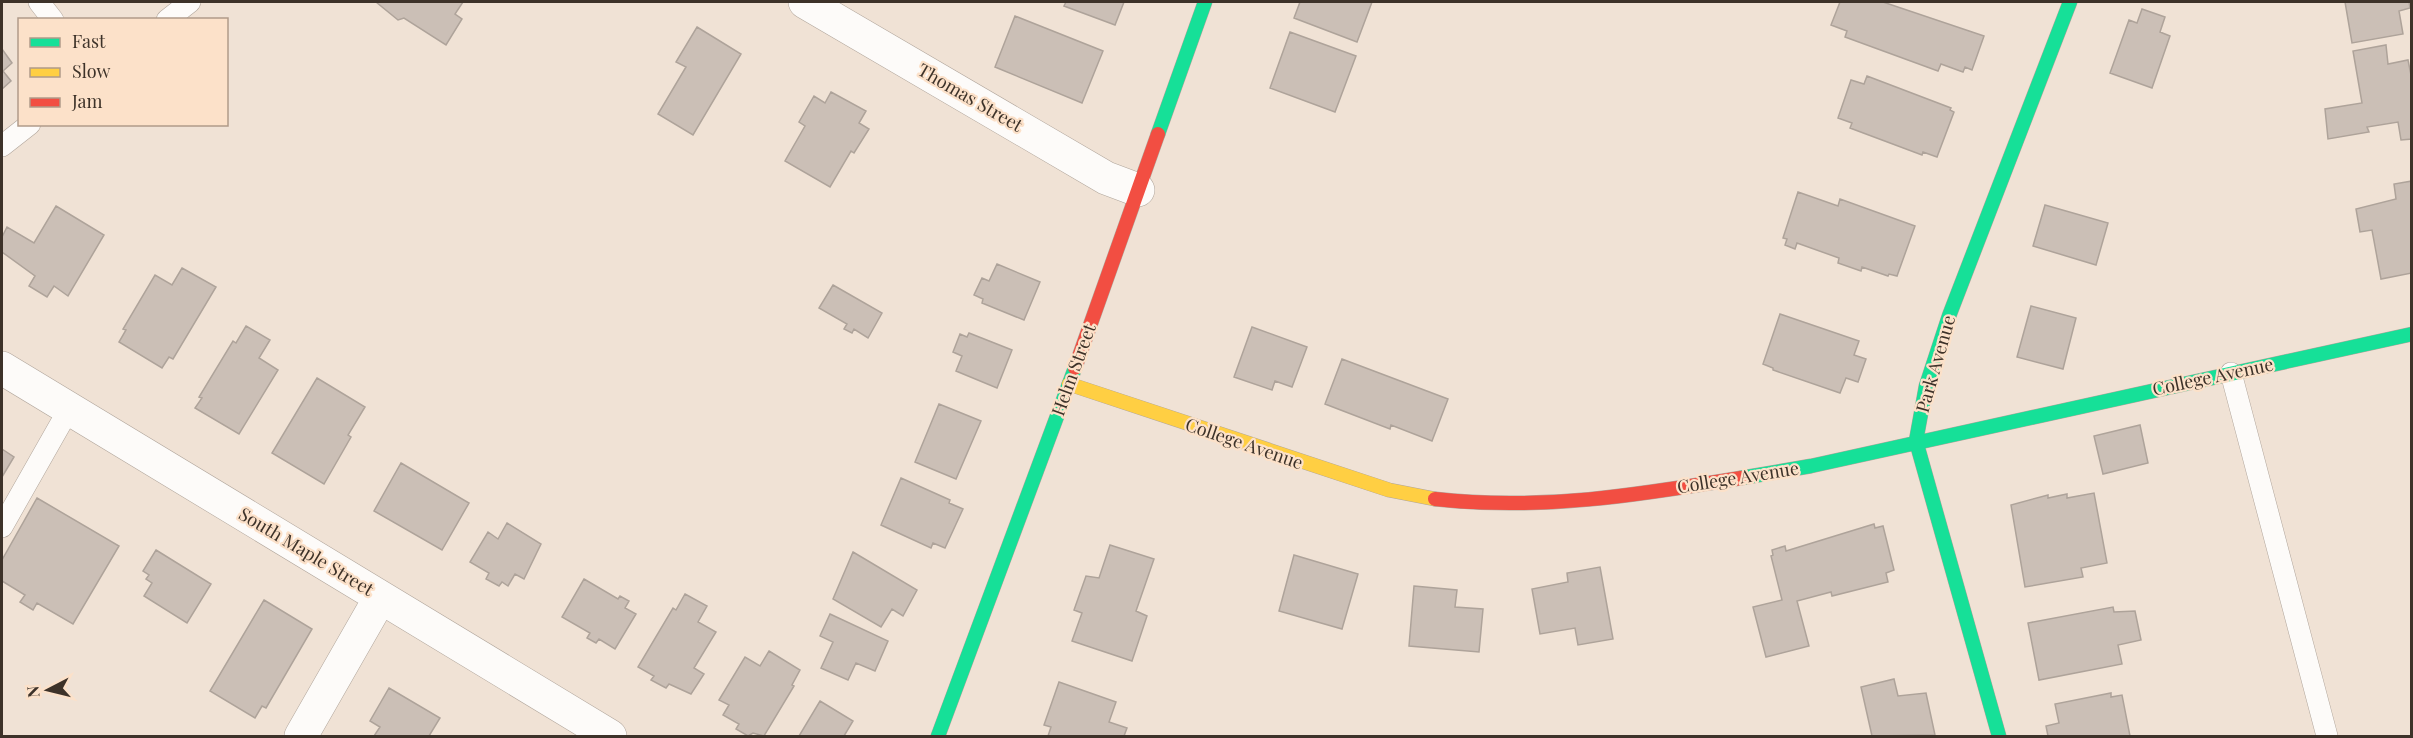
<svg xmlns="http://www.w3.org/2000/svg" width="2413" height="738" viewBox="0 0 2413 738" font-family="'Playfair Display',serif">
  <rect width="100%" height="100%" fill="#f0e2d5"/>
  <path fill="#cbbfb6" stroke="#aea39a" stroke-width="1.5" d="M376 2H463L455 14 462 19 446 45 404 18 398 20Z
    M1066 2H1124L1115 25 1064 6Z
    M1300 2H1372L1357 42 1294 18Z
    M1840 2H1883L1984 36 1972 70 1965 67 1963 72 1941 64 1938 71 1845 37 1847 31 1831 25Z
    M2345 2H2409L2410 8 2399 11 2403 34 2352 43Z
    M2142 9 2165 17 2160 32 2170 36 2152 88 2110 73 2129 20 2137 23Z
    M1015 16 1103 51 1082 103 995 67Z
    M697 27 741 54 693 135 658 114 686 67 676 62Z
    M1290 32 1356 56 1335 112 1270 88Z
    M2386 45 2388 64 2408 60 2412 80V139L2401 140 2398 122 2367 127 2369 132 2328 139 2325 109 2362 103 2353 51Z
    M2 49 12 63 3 71 11 81 2 89Z
    M1867 76 1951 108 1950 110 1954 112 1937 157 1923 152 1922 155 1850 128 1852 123 1838 118 1851 80 1864 84Z
    M831 92 866 111 859 123 869 129 854 153 851 151 830 187 785 161 805 126 799 122 814 96 825 103Z
    M2412 181V273L2381 279 2372 230 2360 232 2356 209 2396 199 2394 184Z
    M1798 192 1838 206 1840 199 1915 226 1897 276 1889 274 1888 276 1862 267 1861 271 1838 263 1839 258 1797 243 1795 249 1785 245 1787 239 1783 238Z
    M2045 205 2108 223 2096 265 2033 246Z
    M56 206 104 235 68 296 54 286 47 297 29 286 35 276 2 252V237L7 227 34 243Z
    M997 264 1040 282 1024 320 982 303 983 299 974 295 982 278 989 281Z
    M182 268 216 287 173 359 169 357 162 368 119 342 126 330 123 329 155 275 172 285Z
    M833 285 882 313 868 338 854 329 852 333 844 329 847 324 819 308Z
    M2031 306 2076 318 2063 369 2017 357Z
    M1780 314 1859 341 1854 355 1866 359 1858 382 1846 378 1840 393 1773 370V368L1763 364Z
    M246 326 270 340 259 358 278 370 239 434 195 408 202 398 199 397 233 341 236 343Z
    M1252 327 1307 347 1292 387 1275 381 1272 390 1234 377Z
    M969 333 1012 350 997 388 956 371 962 356 953 352 960 334 967 337Z
    M1342 359 1448 399 1432 441 1391 425 1390 429 1325 404Z
    M317 378 365 407 348 435 351 437 324 484 272 453Z
    M939 404 981 421 956 479 915 462Z
    M2140 425 2148 463 2103 474 2094 436Z
    M2 449 14 457 2 477Z
    M401 463 469 503 442 550 374 511Z
    M901 478 950 500 949 503 963 509 945 548 933 543 931 548 881 525Z
    M2094 493 2107 563 2081 568 2083 577 2025 587 2011 505 2048 495V498L2067 494V498Z
    M37 498 119 546 73 624 37 603 33 610 20 602 25 595 2 581V560Z
    M507 523 541 544 524 579 515 574 508 586 502 582 499 586 486 579 489 573 470 562 488 532 498 539Z
    M1874 524 1875 528 1883 526 1894 570 1886 573 1888 582 1832 596 1831 592 1797 601 1809 646 1766 657 1753 607 1782 600 1771 556 1773 555 1772 550 1785 546 1786 551Z
    M1110 545 1154 559 1136 611 1147 616 1132 661 1072 641 1082 613 1074 610 1086 576 1099 578Z
    M156 550 211 584 187 623 144 596 152 583 146 579 149 575 143 571Z
    M853 552 917 590 903 616 892 609 881 627 833 599Z
    M1294 555 1358 574 1342 629 1279 611Z
    M1600 567 1613 639 1578 645 1575 628 1540 634 1532 589 1568 582 1567 573Z
    M584 579 618 599 620 596 629 601 625 608 636 614 615 649 599 639 596 643 587 638 590 633 562 617Z
    M1414 586 1457 590 1455 607 1483 609 1479 652 1409 646Z
    M685 594 707 606 698 622 716 632 694 668 704 674 691 694 669 684 666 688 651 680 654 676 638 667 673 608 676 610Z
    M264 600 312 629 266 708 262 706 255 718 210 691Z
    M2113 607 2114 612 2135 611 2141 640 2118 645 2122 664 2039 680 2028 623Z
    M830 614 888 641 875 671 856 663 848 680 821 668 833 642 820 636Z
    M769 651 800 670 792 685 794 686 764 736 753 733 748 736 736 729 739 724 723 715 729 705 719 700 745 657 760 666Z
    M1894 679 1898 696 1926 693 1935 735 1872 736 1861 687Z
    M1059 682 1116 702 1109 722 1127 728 1124 736H1048L1051 727 1044 725Z
    M389 688 440 718 429 736H374L380 727 370 721Z
    M2111 693V697L2122 695 2130 736H2048L2046 726 2059 723 2055 704Z
    M820 701 853 721 844 736H799Z"/>
  <g fill="none" stroke-linecap="round" stroke-linejoin="round">
    <defs>
      <path id="lane" d="M39 2 53 20
        M167 20 190 2
        M2 146 30 124
        M2231 373 2327 736
        M2 527 69 409"/>
      <path id="street" d="M805 2 1106 178 1138 190
        M2 368 610 736
        M301 736 380 598"/>
      <path id="fast" d="M1158 134 1205 2
        M1741 478 1811 466 2412 334
        M938 736 1075 368
        M1999 736 1916 441 1926 386 1949 316 2070 2"/>
      <path id="slow" d="M1069 384 1389 490 1435 499"/>
      <path id="jam" d="M1075 368 1158 134
        M1435 499C1540 511 1638 495 1741 478"/>
    </defs>
    <use href="#lane" stroke="#b0a59b" stroke-width="22"/>
    <use href="#street" stroke="#b0a59b" stroke-width="34"/>
    <use href="#fast" stroke="#b0a59b" stroke-width="15"/>
    <use href="#slow" stroke="#b0a59b" stroke-width="15"/>
    <use href="#jam" stroke="#b0a59b" stroke-width="15"/>
    <use href="#lane" stroke="#fdfbf9" stroke-width="21"/>
    <use href="#street" stroke="#fdfbf9" stroke-width="33"/>
    <use href="#fast" stroke="#16e098" stroke-width="14"/>
    <use href="#slow" stroke="#ffcf43" stroke-width="14"/>
    <use href="#jam" stroke="#f24e42" stroke-width="14"/>
  </g>
  <g text-anchor="middle" stroke-width="4.5" stroke-linejoin="round" paint-order="stroke">
    <g font-size="18" fill="#3d3229" stroke="#fce1c9">
      <text transform="translate(970 98) rotate(30)" y="6">Thomas Street</text>
      <text transform="translate(1936 364) rotate(-74)" y="6">Park Avenue</text>
      <text transform="translate(1074 370) rotate(-70)" y="6">Helm Street</text>
      <text transform="translate(2213 377) rotate(-12)" y="6">College Avenue</text>
      <text transform="translate(1244 444) rotate(19)" y="6">College Avenue</text>
      <text transform="translate(1738 478) rotate(-9)" y="6">College Avenue</text>
      <text transform="translate(306 552) rotate(31)" y="6">South Maple Street</text>
    </g>
  </g>
  <rect width="2413" height="738" fill="none" stroke="#3d3229" stroke-width="6"/>
  <rect x="18" y="18" width="210" height="108" fill="#fce1c9" stroke="#b09b89" stroke-width="1.5"/>
  <rect x="30" y="38" width="30" height="9" fill="#16e098" stroke="#b09b89" stroke-width="1.5"/>
  <text x="72" y="48" font-size="18" fill="#3d3229">Fast</text>
  <rect x="30" y="68" width="30" height="9" fill="#ffcf43" stroke="#b09b89" stroke-width="1.5"/>
  <text x="72" y="78" font-size="18" fill="#3d3229">Slow</text>
  <rect x="30" y="98" width="30" height="9" fill="#f24e42" stroke="#b09b89" stroke-width="1.5"/>
  <text x="72" y="108" font-size="18" fill="#3d3229">Jam</text>
  <g transform="translate(48 690) rotate(263)" stroke="#fce1c9" stroke-width="4.5" paint-order="stroke">
  <path d="M0-4.5L10 22L0 15L-10 22Z" fill="#3d3229"/>
  <text y="-9" font-size="16" font-weight="bold" text-anchor="middle" fill="#3d3229">N</text>
  </g>
</svg>
